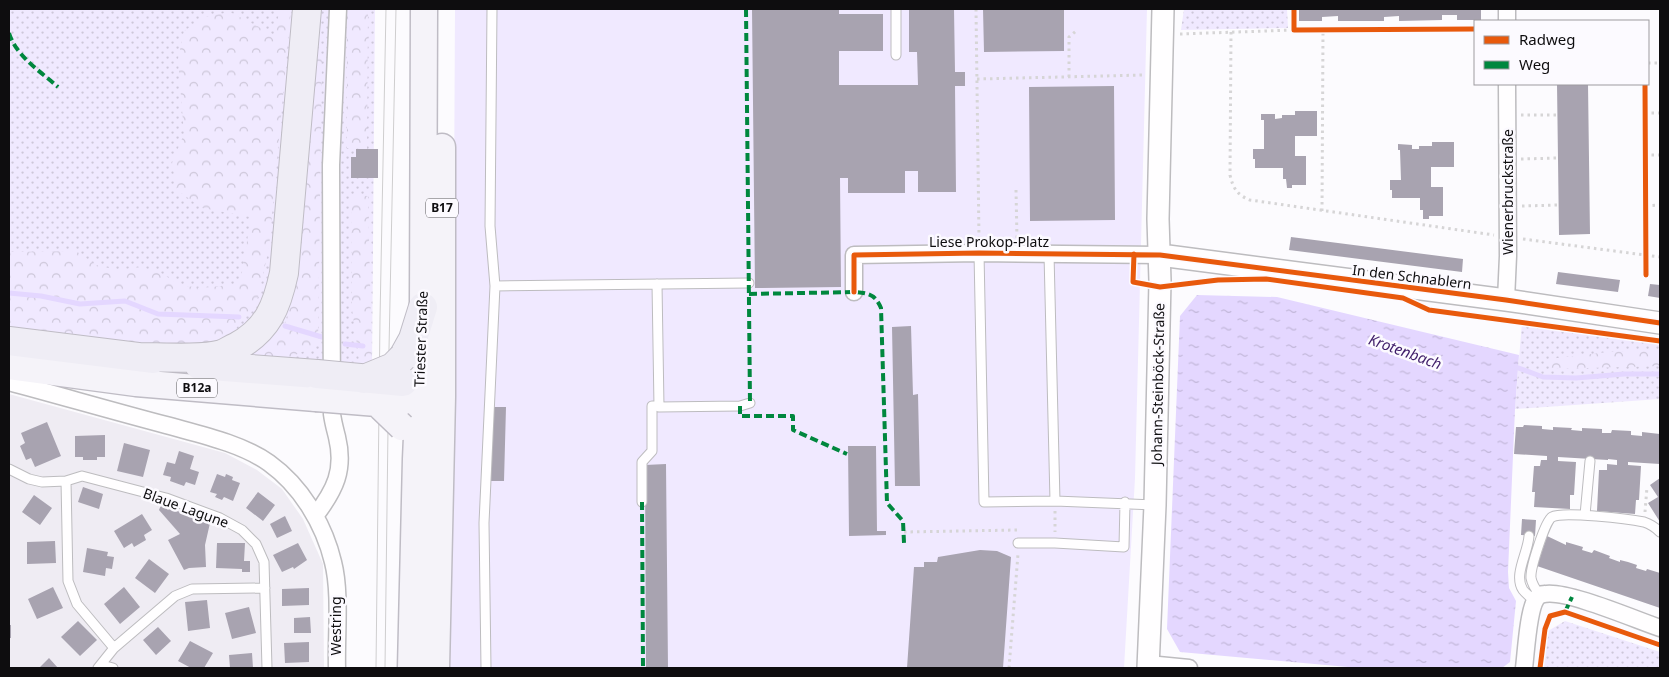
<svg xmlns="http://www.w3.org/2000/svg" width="1669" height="677" viewBox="0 0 1669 677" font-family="'Noto Sans',sans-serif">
  <defs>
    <pattern id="grass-dots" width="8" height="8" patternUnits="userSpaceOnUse" patternTransform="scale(1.25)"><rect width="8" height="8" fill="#f0e9ff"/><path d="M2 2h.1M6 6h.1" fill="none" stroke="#cdc7d9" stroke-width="1.8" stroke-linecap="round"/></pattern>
    <pattern id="forest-crowns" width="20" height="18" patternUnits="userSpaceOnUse" patternTransform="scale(1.25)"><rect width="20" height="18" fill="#f0e9ff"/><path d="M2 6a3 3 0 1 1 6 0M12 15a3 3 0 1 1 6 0" fill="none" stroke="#cdc7d9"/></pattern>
    <pattern id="water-ripples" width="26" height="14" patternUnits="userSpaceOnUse" patternTransform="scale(1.25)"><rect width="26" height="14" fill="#e4d7ff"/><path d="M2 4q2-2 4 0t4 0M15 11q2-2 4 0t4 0" fill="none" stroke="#c2b7d9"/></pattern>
  </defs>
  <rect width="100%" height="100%" fill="#fcfbfe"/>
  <path fill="#efecf3" d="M9 394 225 453 257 470 282 489 303 519 323 564 324 668H9Z"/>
  <path fill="url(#grass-dots)" d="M9 9H375L372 366 360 367 9 329Z
    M1184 9H1287L1288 28 1181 30Z
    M1522 322 1660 341V399L1515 409Z
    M1565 621 1660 652V668H1543L1548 631Z"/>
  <path fill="url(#forest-crowns)" d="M280 9H291L269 248 257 301 228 339 190 351 9 329V252L76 251 96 265 117 270 142 267 163 274 179 285 201 288 240 284 251 217 202 208 177 190 172 163 184 134 178 59 184 31 205 17 230 12 274 35Z
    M347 9H368L367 149 347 148Z
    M315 53 322 54 318 345 279 362 251 360 287 320 301 256Z
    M351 195 368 196 372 366 360 367 352 309Z
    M1660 349V366L1551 369 1549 359 1608 352Z"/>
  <path fill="#f0e9ff" d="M455 9H1147L1135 478 1124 668H449L453 402Z"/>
  <path fill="url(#water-ripples)" d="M1197 295 1277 297 1519 355 1515 409 1508 572 1509 588 1516 601 1510 662 1502 668H1359L1180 652 1167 629 1180 316Z"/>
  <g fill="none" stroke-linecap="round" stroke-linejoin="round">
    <path stroke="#e4d7ff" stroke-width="5" d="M9 293 41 296 80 304 125 301 158 314 239 317
      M285 326 322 337
      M345 344 363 346
      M1513 366 1543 377 1576 378 1624 374H1660"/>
  </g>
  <path fill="#a8a3b0" d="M752 9H839V14H883V51H839V85H918L917 52H909V9H954L955 72H965V86H955L956 192H918V171H905V193H848V178H840L841 287 755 288Z
    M983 9H1064V51L984 52Z
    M1299 9H1481V20H1457V15H1442V20L1399 21V16L1384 17V21H1338V16L1322 17V21H1299Z
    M1557 84H1588L1590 234 1559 235Z
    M1114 86 1115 220 1030 221 1029 87Z
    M1295 111H1317V136H1295V156H1306V185H1292V188H1287L1286 179H1283V168H1255V159H1253V149H1264V120H1261V114H1275V119L1282 118V115H1295Z
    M1432 142H1454V167H1431V187H1443V216H1429V219H1423V210H1420V198H1392V190H1390V180H1401L1400 150H1398V144L1412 145V149H1419V146H1432Z
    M356 149H378V178H351V157H356Z
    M1291 237 1463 259 1462 272 1289 250Z
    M1558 272 1620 280 1618 292 1556 284Z
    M1650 284 1660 285V298L1648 296Z
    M911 326 913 395 918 394 920 486H895L892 327Z
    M492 407H506L504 481H490Z
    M47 422 61 456 35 467 31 458 26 460 20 446 25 443 21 433Z
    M1524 425 1542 426V429L1553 430V427L1572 428 1571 430 1582 431V428L1602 429V433H1611L1612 430 1631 431V435L1642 436V432L1660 434V464L1628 462V465L1641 466 1639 500H1636L1635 514 1597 511 1599 470H1607V464L1617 465V460L1608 459V460L1558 457V461L1576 462 1574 495H1570V509L1534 507 1535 492H1532L1534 466H1540L1541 460H1547V456L1514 454 1516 427H1523Z
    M105 435V457H97V460H83V457H75V436Z
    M124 443 150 450 143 477 117 471Z
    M848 446H876L877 531H886V535L849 536Z
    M179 451 194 456 190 469 199 472 195 485 186 482 184 486 170 481 171 477 163 475 167 462 175 464Z
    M666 464 668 668H646L645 465Z
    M217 474 225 477 226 474 233 477 232 480 240 483 233 501 224 497 222 500 215 497 217 494 210 492Z
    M1660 478V522L1648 503 1658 497 1650 485Z
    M83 487 103 494 99 509 78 502Z
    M258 492 275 505 263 521 246 508Z
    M34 495 52 508 40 525 22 512Z
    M161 505 210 523 205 545 206 567 189 568 184 570 168 540 180 534 159 510Z
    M142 514 152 530 144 535 146 540 134 547 132 543 124 548 114 531Z
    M285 516 292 531 277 538 270 524Z
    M1522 519 1536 520 1535 536 1521 535Z
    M1547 536 1566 545V542L1583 547 1582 550 1592 553 1594 550 1610 556 1609 558 1620 562V560L1628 562 1637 565 1636 568 1646 571 1647 569 1660 573V608L1537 566Z
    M55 541 56 563 27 564V542Z
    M217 543H245L244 561H250V572H242V569L216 568Z
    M298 543 307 560 294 569 293 567 282 572 273 555Z
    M87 548 108 552 107 556 114 557 112 569 106 568 105 576 83 572Z
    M980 550 997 551 1011 557 1003 668H907L914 567H924V562H937L938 557Z
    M149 559 169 574 155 593 135 578Z
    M53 587 63 608 37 619 28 599Z
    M124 587 140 607 120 624 104 604Z
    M309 588V605L282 606V589Z
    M207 600 210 628 188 631 185 602Z
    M249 607 256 633 232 639 225 613Z
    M310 617 311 633H294V618Z
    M78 621 97 640 80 656 61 637Z
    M9 625H11V638H9Z
    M158 627 171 641 156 655 143 640Z
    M190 641 213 653 204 668H191L178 661Z
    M309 642V662L285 663 284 643Z
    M252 653 253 668H230L229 655Z
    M49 658 58 668H39Z"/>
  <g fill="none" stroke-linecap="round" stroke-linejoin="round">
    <defs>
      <path id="service" d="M492 9 490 226 495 286
        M896 9V55
        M979 253 984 502 1055 501
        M1049 254 1055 501 1155 505
        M657 284 659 407 740 406 750 403
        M9 469 29 479 42 482 66 481 82 476 166 498 220 518 242 530 256 544 264 562 267 668
        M66 481 68 581 77 604 114 648
        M642 502V462L652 451V406H659
        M1585 515 1590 461
        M1529 536C1528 553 1513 575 1523 590 1526 594 1531 597 1534 601
        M1018 543H1055L1124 547 1125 502
        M1540 595C1536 590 1532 584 1531 578 1530 569 1545 521 1552 517 1563 511 1629 519 1644 522 1650 524 1656 528 1660 532
        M102 665 113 668
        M98 668 114 648 175 596 192 589 265 588
        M486 668 484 523 495 286 749 283"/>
      <path id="minor" d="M1507 9V21
        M854 292V255L979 253 1160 255
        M1506 300 1508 256 1507 84
        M9 382C61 396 113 411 166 425 198 434 241 443 269 463 301 486 324 524 333 562 341 593 336 636 337 668
        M315 516C335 490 345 470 337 437 335 429 333 422 332 414L331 165 338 9
        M1148 664 1189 668
        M1524 668C1526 653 1528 611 1536 599 1538 596 1541 594 1545 594 1567 590 1636 620 1660 628"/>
      <path id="tertiary" d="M1160 255 1506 300 1660 323
        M1148 668 1155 505 1160 281 1158 219 1163 9"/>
      <path id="primary" d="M9 366 136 383 316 398
        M411 668 416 459 423 307 424 9
        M436 668 442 397V147"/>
      <path id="motorway" d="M9 341 154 359
        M137 357C162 357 198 360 222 354 227 352 231 349 236 347 268 330 277 306 284 273L307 9
        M403 357 413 339 423 307
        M199 365 317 374"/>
    </defs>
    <use href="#service" stroke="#bdbcbf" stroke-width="11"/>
    <use href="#minor" stroke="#bdbcbf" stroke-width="19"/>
    <use href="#tertiary" stroke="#bdbcbf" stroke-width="24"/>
    <use href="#primary" stroke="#bfbcc5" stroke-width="29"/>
    <use href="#motorway" stroke="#bfbcc5" stroke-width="30"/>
    <path stroke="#d6d5d6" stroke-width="3" stroke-dasharray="2.5 4" stroke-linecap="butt" d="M976 9 979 239
      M1231 32 1230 175C1233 188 1237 195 1250 200L1494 235
      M1180 34 1294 30
      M1648 63H1659
      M1069 77V37L1076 31
      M977 79 1144 75
      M1645 113H1659
      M1521 115H1558
      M1645 155H1660
      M1521 159 1558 158
      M1016 190 1017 239
      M1522 206 1559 205
      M1646 206 1660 205
      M1322 211 1323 30
      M1523 239 1660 257
      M1055 511V532
      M1645 512 1647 487
      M904 532 1017 530
      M1009 668 1018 554"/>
    <use href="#service" stroke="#fffeff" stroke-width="9"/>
    <use href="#minor" stroke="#fffeff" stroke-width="16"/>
    <use href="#tertiary" stroke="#fffeff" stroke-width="21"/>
    <use href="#primary" stroke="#f5f3f9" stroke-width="26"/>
    <use href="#motorway" stroke="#efedf5" stroke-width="28"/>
    <path stroke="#cfcecf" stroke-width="1" d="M376 668 380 319 386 9
      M385 668 389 349 396 9"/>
    <defs>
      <path id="primary-bridge" d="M316 398 377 403 402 402
        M377 403 402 427"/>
      <path id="motorway-bridge" d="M317 374 403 382
        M364 379 393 367 403 357"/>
    </defs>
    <use href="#primary-bridge" stroke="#bfbcc5" stroke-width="29" stroke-linecap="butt"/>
    <use href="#motorway-bridge" stroke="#bfbcc5" stroke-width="30" stroke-linecap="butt"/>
    <use href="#primary-bridge" stroke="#f5f3f9" stroke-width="26"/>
    <use href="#motorway-bridge" stroke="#efedf5" stroke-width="28"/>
    <path stroke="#00873e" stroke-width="4" stroke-dasharray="8 4" stroke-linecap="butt" d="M746 9 750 403
      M9 33C16 56 40 71 58 87
      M749 294 854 292C868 293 875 294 881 308L887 503 903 521 904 543
      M740 406V416H793V430L847 454
      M642 502 643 668
      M1565 612 1572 597"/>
    <defs>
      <path id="cycleway" d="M1294 9V30L1475 29
        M1645 84 1646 275
        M1134 254 1133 282 1160 287 1218 280 1266 279 1403 298 1429 310 1660 341
        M854 292V255L979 253 1160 255 1506 300 1660 323
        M1540 668 1545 629 1550 616 1565 612 1660 645"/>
    </defs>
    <use href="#cycleway" stroke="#fcfaff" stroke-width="8"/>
    <use href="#cycleway" stroke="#e8590c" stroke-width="5"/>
  </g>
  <g text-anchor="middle" stroke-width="5" stroke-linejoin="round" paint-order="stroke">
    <g fill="#fcfaff" stroke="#555457" stroke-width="1">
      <rect x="426" y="198.5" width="32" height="19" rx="4"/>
      <rect x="177" y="378.5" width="40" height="19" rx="4"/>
    </g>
    <g font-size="12" font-weight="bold" fill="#0e0d0f">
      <text x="442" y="212">B17</text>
      <text x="197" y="392">B12a</text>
    </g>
    <g font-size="14" fill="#0e0d0f" stroke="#fcfaff">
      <text transform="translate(1508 192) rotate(-90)" y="5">Wienerbruckstraße</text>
      <text x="989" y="247">Liese Prokop-Platz</text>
      <text transform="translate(1412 277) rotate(7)" y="5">In den Schnablern</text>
      <text transform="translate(421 339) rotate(-88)" y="5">Triester Straße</text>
      <text transform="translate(1158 384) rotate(-89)" y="5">Johann-Steinböck-Straße</text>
      <text transform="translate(186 508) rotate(20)" y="5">Blaue Lagune</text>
      <text transform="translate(336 626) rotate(-90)" y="5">Westring</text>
    </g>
    <g font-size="15" font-style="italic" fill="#3f1d69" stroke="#fcfaff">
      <text transform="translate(1405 352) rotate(20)" y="5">Krotenbach</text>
    </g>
  </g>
  <rect width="1669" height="677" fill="none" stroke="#0e0d0f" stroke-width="20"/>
  <rect x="1474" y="20" width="175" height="65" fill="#fcfaff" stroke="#9d9b9f"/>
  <rect x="1484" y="36" width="25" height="8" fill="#e8590c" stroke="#9d9b9f"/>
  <text x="1519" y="45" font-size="15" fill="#0e0d0f">Radweg</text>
  <rect x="1484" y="61" width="25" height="8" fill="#00873e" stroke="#9d9b9f"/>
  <text x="1519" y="70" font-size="15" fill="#0e0d0f">Weg</text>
</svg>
